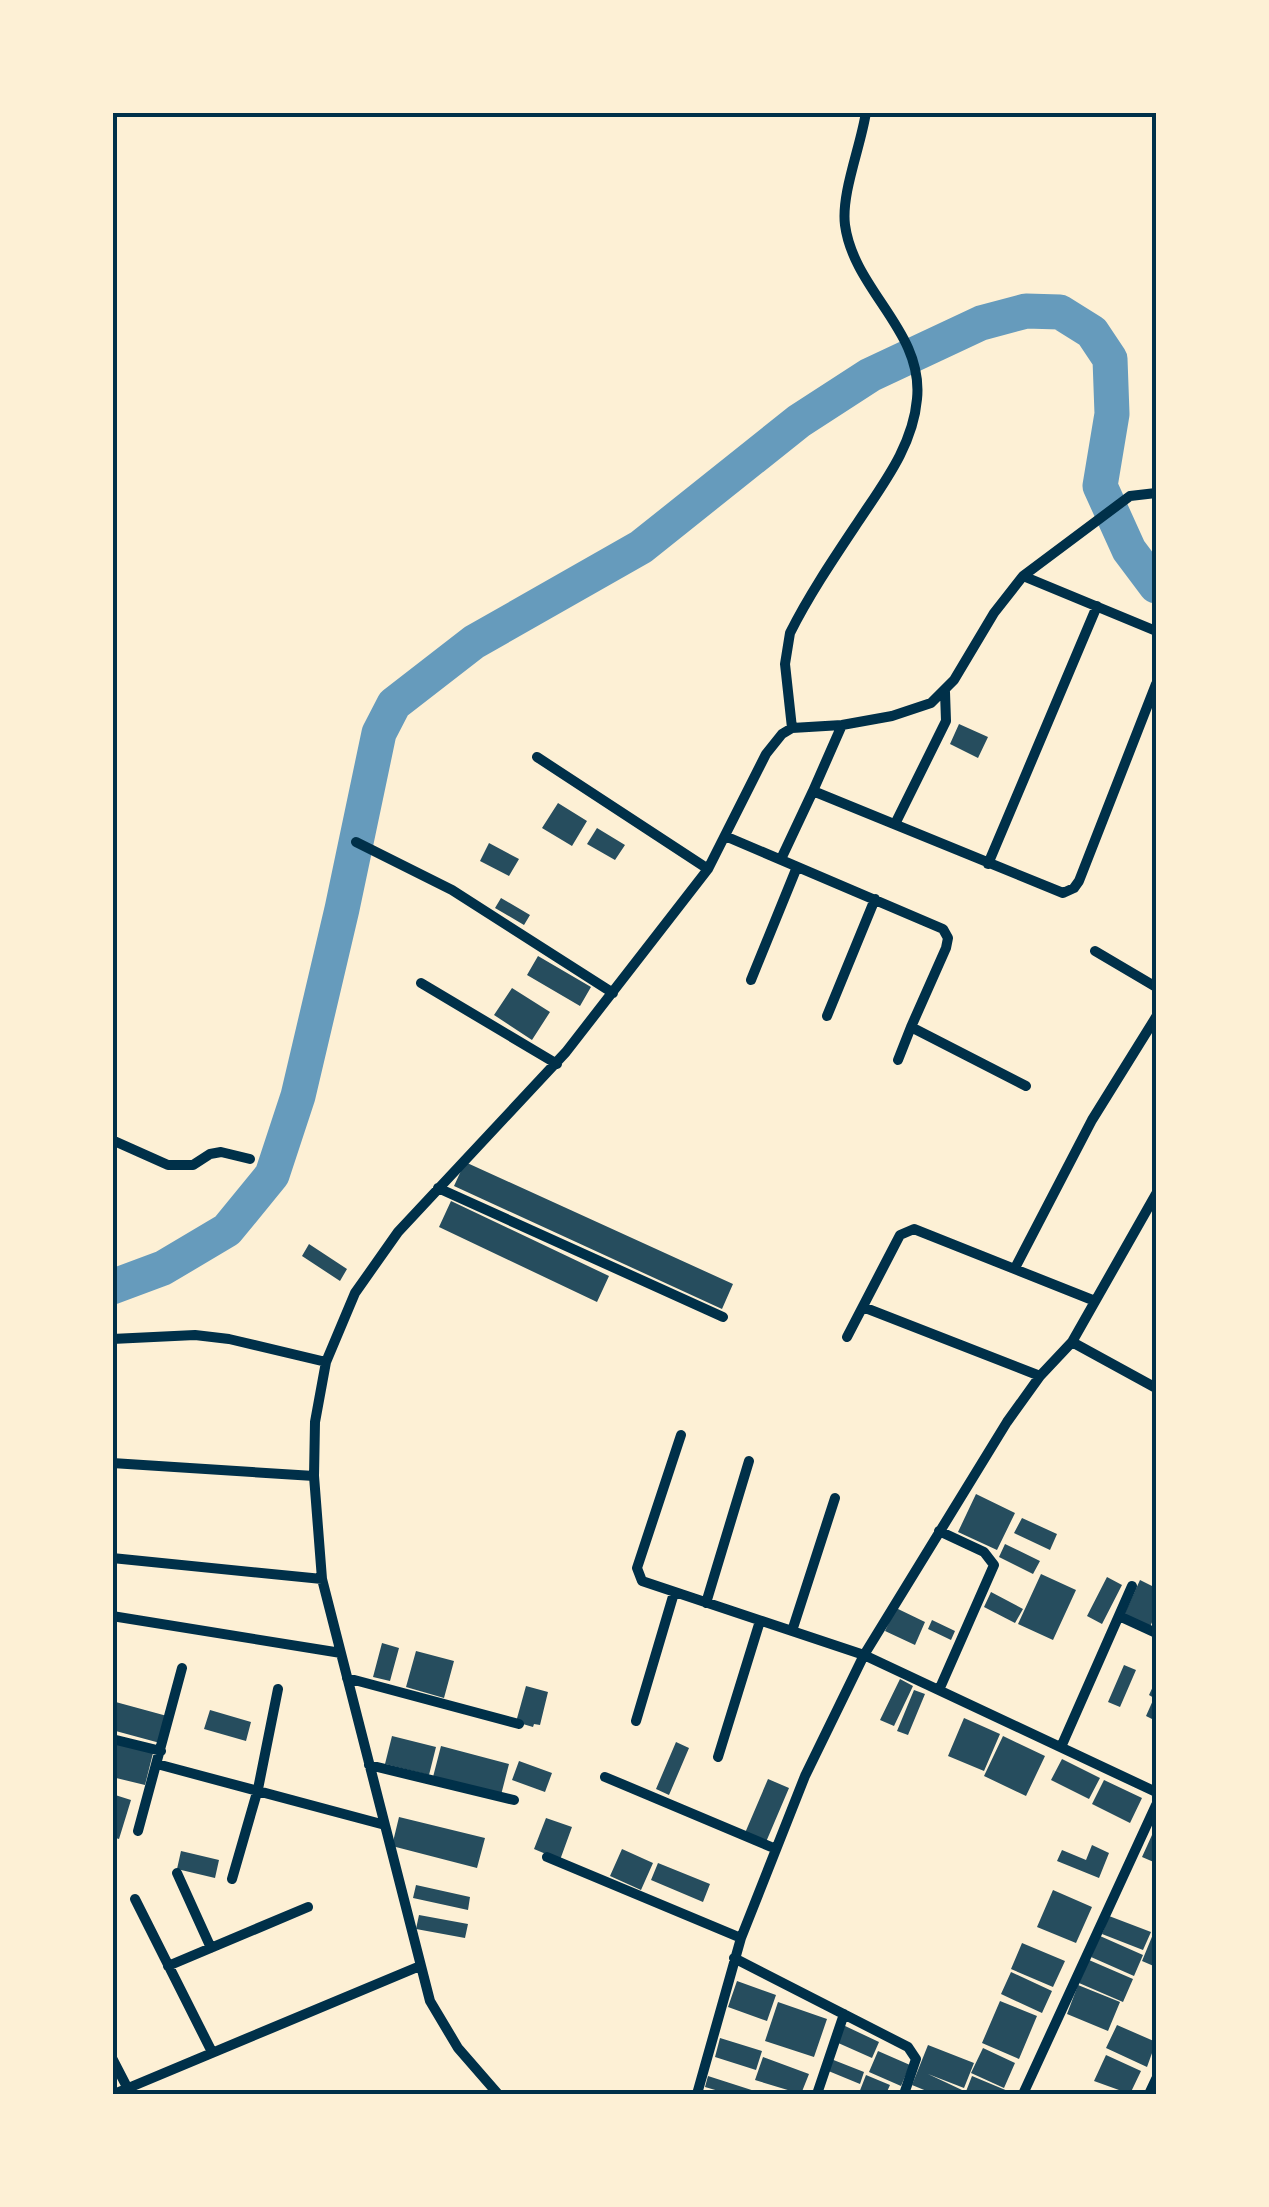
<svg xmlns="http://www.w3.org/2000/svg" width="1269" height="2207" viewBox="0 0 1269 2207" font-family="Poppins,sans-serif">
  <rect width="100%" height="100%" fill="#fdf0d5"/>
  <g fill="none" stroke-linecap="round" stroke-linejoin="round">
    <path stroke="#669bbc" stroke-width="35" d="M112 1287 163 1268 227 1230 272 1175 298 1096 342 909 379 733 394 704 474 642 641 547 799 421 870 375 981 323 1026 311 1060 312 1092 332 1110 359 1112 414 1100 486 1129 550 1156 586"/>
  </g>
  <path fill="#264d5e" d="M959 724 988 737 978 758 950 744Z
    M558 803 587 821 572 846 542 828Z
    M597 828 625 845 615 860 587 844Z
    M489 843 519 859 509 876 480 861Z
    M501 898 530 915 524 925 495 908Z
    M538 956 591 987 580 1006 527 975Z
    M512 988 550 1012 532 1040 494 1015Z
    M465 1162 733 1284 722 1309 454 1186Z
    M451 1201 609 1276 597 1302 439 1227Z
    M309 1244 347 1269 340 1281 302 1256Z
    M976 1494 1015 1513 997 1550 958 1532Z
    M1022 1518 1057 1534 1050 1550 1014 1533Z
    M1005 1544 1040 1561 1033 1574 999 1557Z
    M1041 1574 1076 1590 1053 1640 1018 1624Z
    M1107 1577 1122 1585 1102 1624 1087 1616Z
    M1140 1580 1156 1588V1613L1150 1627 1124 1615Z
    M991 1592 1023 1609 1015 1623 984 1607Z
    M896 1608 925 1622 915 1645 885 1631Z
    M932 1620 955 1631 951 1640 928 1629Z
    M382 1643 399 1648 390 1681 373 1677Z
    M416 1651 454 1661 444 1698 406 1687Z
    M1124 1665 1136 1670 1120 1707 1108 1702Z
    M900 1679 913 1686 894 1726 880 1720Z
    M1156 1680V1721L1146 1716 1154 1698 1149 1695Z
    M526 1686 548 1692 540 1725 534 1724 533 1727 516 1722Z
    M914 1690 925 1694 908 1735 897 1731Z
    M112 1701 167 1716 160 1743 112 1730Z
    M210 1710 251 1722 246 1741 204 1729Z
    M964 1718 1000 1734 984 1771 948 1756Z
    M392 1736 436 1747 429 1775 385 1764Z
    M1003 1736 1045 1756 1026 1796 984 1776Z
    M676 1742 689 1748 669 1795 656 1789Z
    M112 1743 153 1753 145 1785 112 1777Z
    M441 1746 509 1764 501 1795 433 1777Z
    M1062 1759 1100 1778 1089 1799 1051 1780Z
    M519 1761 552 1773 545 1792 512 1780Z
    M768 1779 789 1788 766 1842 745 1833Z
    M1104 1780 1142 1798 1130 1823 1092 1804Z
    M112 1794 131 1800 119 1839 112 1837Z
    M399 1817 485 1838 477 1868 392 1846Z
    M546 1818 572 1827 560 1860 534 1849Z
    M1152 1835 1156 1837V1863L1142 1857Z
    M1092 1845 1109 1853 1099 1878 1057 1861 1062 1850 1086 1860Z
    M622 1849 653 1863 641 1890 610 1876Z
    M181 1851 219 1860 215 1878 177 1869Z
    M658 1863 710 1884 703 1902 651 1880Z
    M416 1885 470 1897 468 1910 413 1898Z
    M1053 1890 1092 1907 1076 1943 1037 1927Z
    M419 1915 468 1924 465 1938 416 1929Z
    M1109 1916 1151 1932 1143 1950 1102 1934Z
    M1156 1927V1967L1142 1961Z
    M1100 1936 1143 1955 1134 1976 1091 1957Z
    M1022 1943 1065 1961 1053 1987 1011 1969Z
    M1089 1960 1133 1979 1123 2002 1079 1983Z
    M1011 1972 1052 1991 1042 2013 1001 1994Z
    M737 1981 776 1995 767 2021 728 2007Z
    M1078 1985 1120 2002 1108 2031 1067 2014Z
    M1000 2001 1037 2016 1019 2059 982 2043Z
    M778 2002 827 2019 814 2057 765 2041Z
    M843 2025 879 2042 872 2058 836 2042Z
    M1117 2025 1156 2042 1147 2067 1106 2048Z
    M720 2038 762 2051 756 2070 715 2057Z
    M928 2045 974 2063 964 2088 928 2074 962 2090 960 2094H934L912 2085Z
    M983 2048 1015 2063 1004 2088 971 2073Z
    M878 2051 910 2065 901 2086 869 2072Z
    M1106 2055 1141 2071 1130 2094 1094 2081Z
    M763 2057 809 2074 801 2094 755 2080Z
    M831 2059 864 2072 860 2084 826 2070Z
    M866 2075 890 2085 886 2094 859 2093Z
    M708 2076 764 2094H729L705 2087Z
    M972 2076 1015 2094H965Z"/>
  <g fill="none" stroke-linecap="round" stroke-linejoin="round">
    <path stroke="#003049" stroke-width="10" d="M1023 576 1156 631
      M842 725 813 791 1063 893 1074 888 1079 881 1156 684
      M792 728 785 664 790 633C809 595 834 558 858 522 883 484 913 446 917 399 924 331 854 291 845 225 841 193 861 146 866 112
      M537 757 708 869
      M895 824 946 721 945 692
      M725 836 943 929 948 938 946 948 911 1027
      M356 842 452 890 613 993
      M781 859 813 791
      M988 864 1097 606
      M1095 951 1156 987
      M751 980 797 867
      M421 983 557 1064
      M827 1016 875 899
      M898 1060 911 1027 1026 1086
      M112 1140 168 1165H193L210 1154 221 1152 250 1159
      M438 1188 723 1317
      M1015 1268 1092 1120 1156 1017
      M863 1307 1040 1376
      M847 1337 900 1235 914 1229 1095 1301
      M112 1339 195 1335 229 1339 326 1362
      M1072 1342 1156 1388
      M681 1435 637 1568 642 1581 864 1655 1156 1792
      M112 1463 314 1476
      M939 1531 984 1552 994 1565 939 1690
      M112 1558 322 1579
      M706 1603 749 1461
      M112 1616 341 1653
      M1119 1616 1156 1633
      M792 1631 835 1498
      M347 1678 519 1724
      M636 1721 674 1593
      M112 1739 161 1751
      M1061 1747 1132 1586
      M718 1757 760 1621
      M157 1764 385 1825
      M369 1765 514 1800
      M605 1777 776 1849
      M138 1831 182 1668
      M547 1857 741 1938
      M177 1873 211 1948
      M232 1879 258 1789 278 1689
      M135 1899 212 2052
      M734 1958 908 2047 916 2059 904 2094
      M168 1966 308 1907
      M112 2058 127 2087
      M114 2094 420 1966
      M498 2094 458 2048 430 2001 322 1579 314 1476 315 1422 326 1362 355 1293 398 1232 566 1052 708 869 766 754 782 734 792 728 842 725 892 716 931 703 954 680 994 613 1023 576 1130 496 1156 493
      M697 2094 741 1938 805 1776 864 1655 1007 1422 1040 1376 1072 1342 1156 1194
      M817 2094 844 2014
      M1023 2094 1156 1805
      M1149 2094 1156 2079"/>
  </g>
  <rect width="1269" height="2207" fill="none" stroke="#fdf0d5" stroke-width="230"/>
  <rect x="115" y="115" width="1039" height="1977" fill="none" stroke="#003049" stroke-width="4"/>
</svg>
